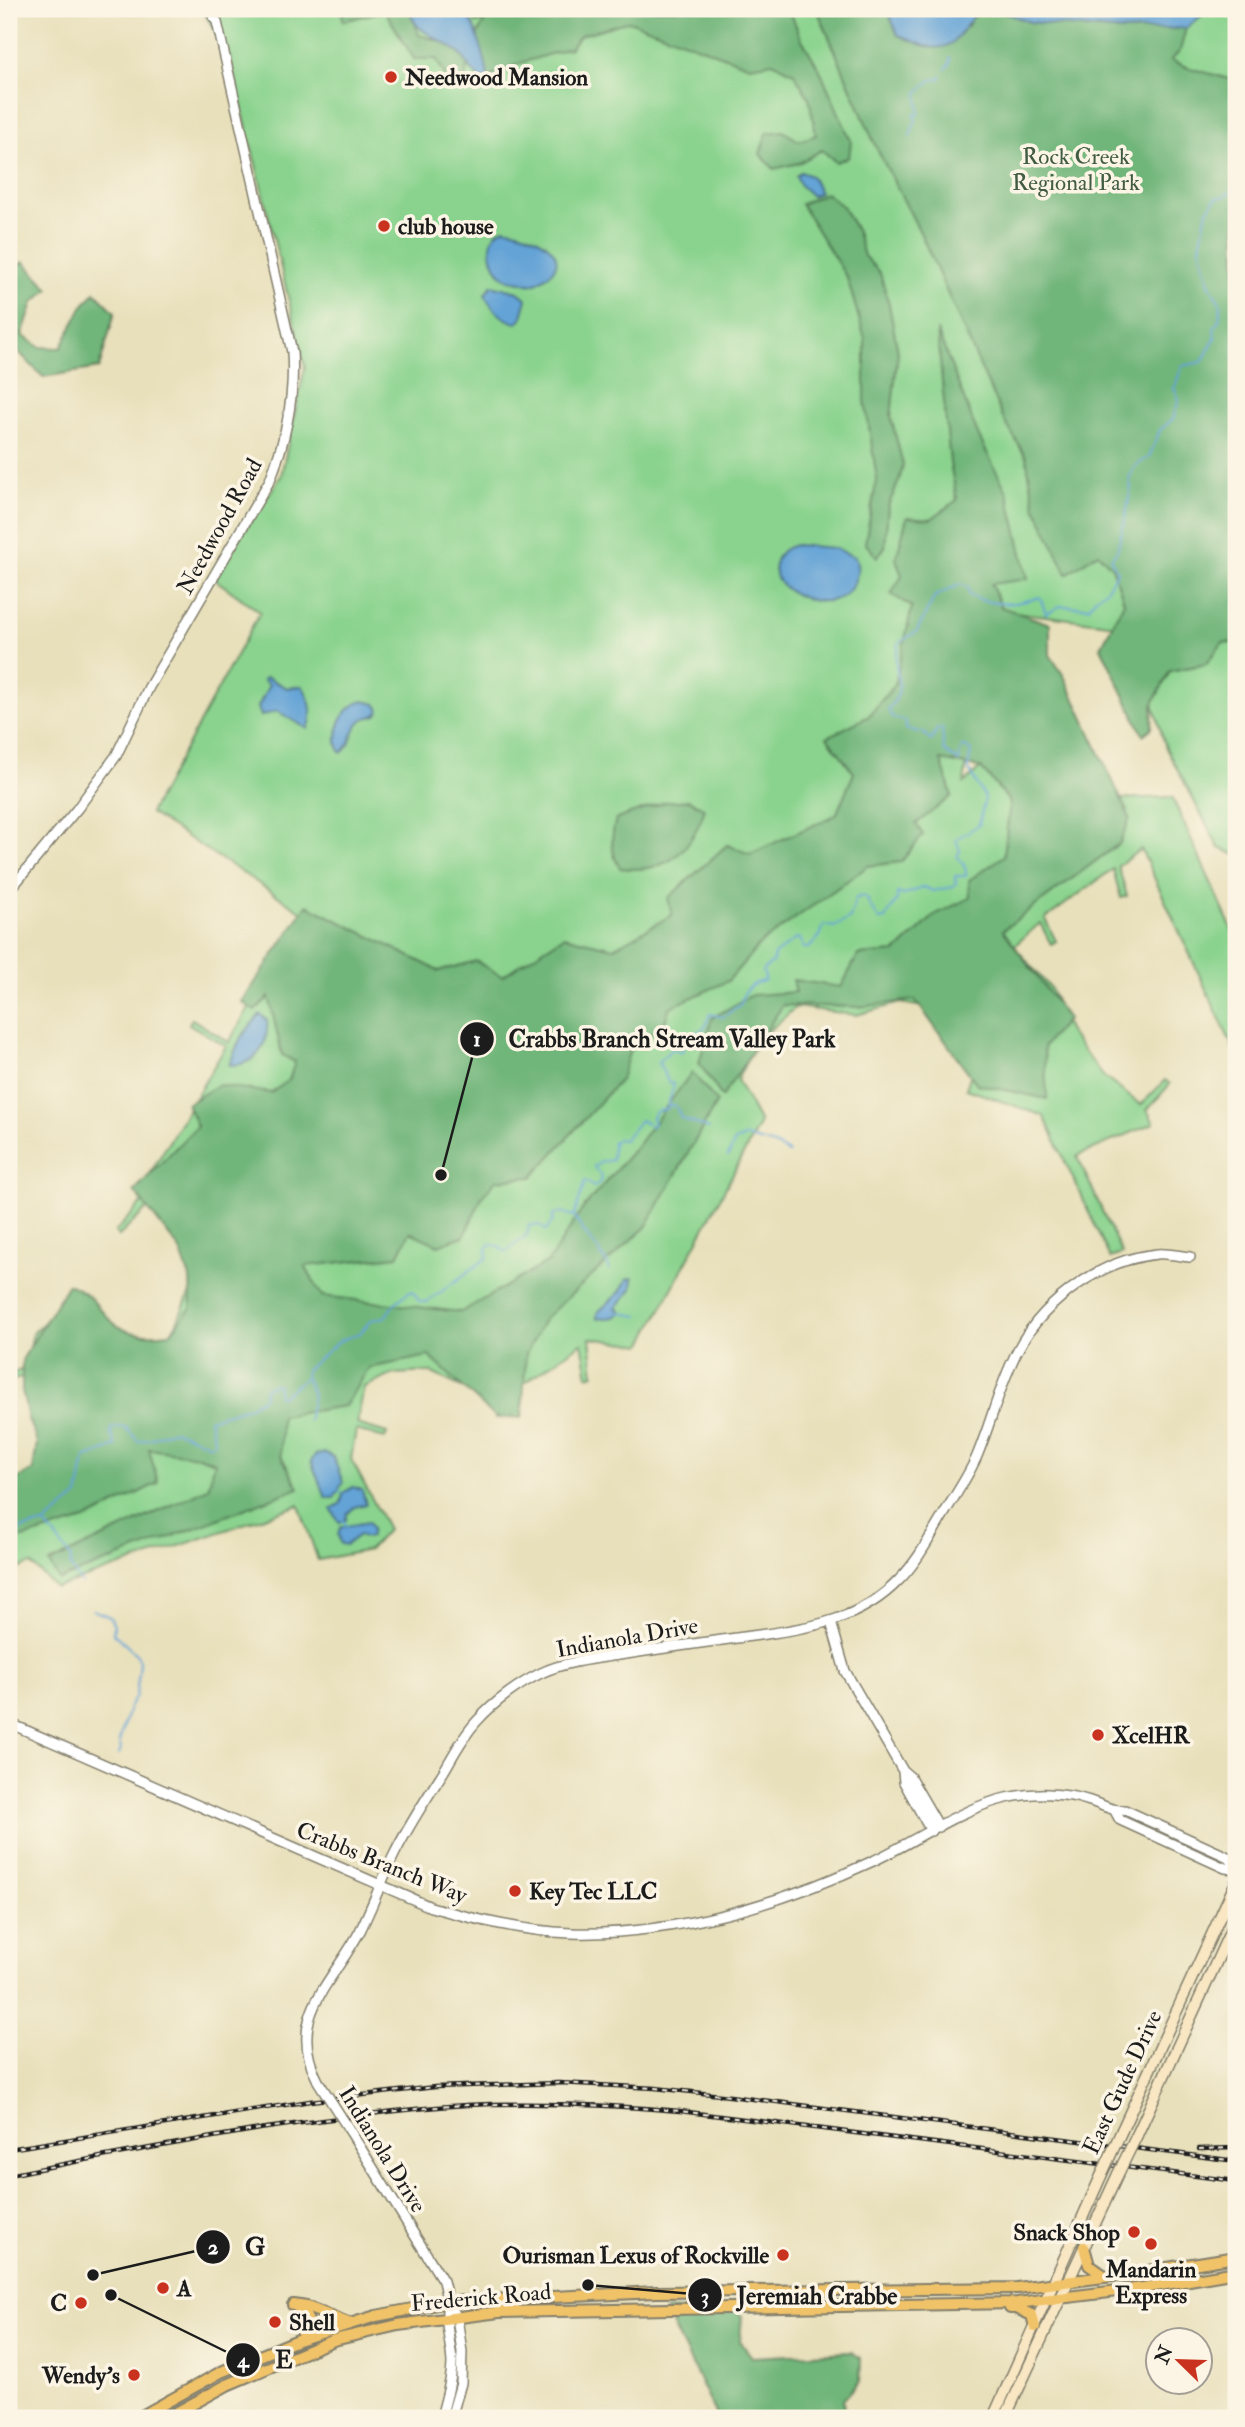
<svg xmlns="http://www.w3.org/2000/svg" width="1245" height="2427" viewBox="0 0 1245 2427" font-family="'IM FELL Double Pica',serif">
  <rect width="100%" height="100%" fill="#fcf5e5"/>
  <filter id="ink" filterUnits="userSpaceOnUse"><feTurbulence type="fractalNoise" baseFrequency=".0143" numOctaves="2"/><feDisplacementMap in="SourceGraphic" scale="14" xChannelSelector="R" yChannelSelector="G"/><feConvolveMatrix kernelMatrix="1 2 1 2 8 2 1 2 1" color-interpolation-filters="sRGB"/></filter>
  <filter id="wash" filterUnits="userSpaceOnUse"><feTurbulence type="fractalNoise" baseFrequency=".00686" numOctaves="4" result="noise"/><feDisplacementMap in="SourceGraphic" scale="28" xChannelSelector="R" yChannelSelector="G"/><feGaussianBlur stdDeviation="1.57" result="paint"/><feColorMatrix in="noise" values="0 0 0 0 0 0 0 0 0 0 0 0 0 0 0 0 0 1.4 0 .05"/><feComposite in="paint" operator="in"/></filter>
  <g filter="url(#wash)">
    <rect width="100%" height="100%" fill="#e8e0bb"/>
    <path fill="#8ad38e" stroke="#537855" stroke-width="2" d="M202 9H1236V640L1006 611 986 613 964 783 981 768 1010 802 1009 814 1062 801 1172 797 1236 938V1054L1141 849 1118 866 1127 896 1121 898 1113 869 1045 919 1056 941 1051 944 1040 923 1014 946 1051 989 1069 1032 1104 1077 1141 1105 1165 1080 1170 1084 1147 1110 1154 1123 1077 1156 1122 1254 1110 1258 1044 1116 966 1089 981 1043 939 1010 901 1003 856 1015 796 1007 756 1042 737 1080 760 1123 642 1345 590 1338 594 1374 588 1376 582 1343 495 1403 430 1372 394 1374 364 1387 357 1424 387 1433 385 1438 356 1430 351 1459 388 1529 369 1550 318 1560 299 1505 56 1588 31 1564 9 1572V1492L34 1481 48 1425 21 1378 9 1381V1375L21 1370 34 1332 69 1298 162 1357 205 1258 150 1206 119 1236 115 1232 144 1201 138 1194 226 1046 189 1024 192 1019 229 1042 304 913 150 813 260 612 213 578 281 476 305 367 230 58Z
      M1223 642 1236 643V855L1219 848 1166 748 1153 703 1170 671 1206 664Z"/>
    <path fill="#6fb579" stroke="#46684a" stroke-width="2" d="M342 9H410L419 35 450 44 468 62 465 79 448 81 436 59H414L385 11 343 21Z
      M470 9H789L801 38 820 70 851 141 849 157 836 162 822 150 799 163 774 169 760 154 767 133 783 131 799 141 816 135 809 98 794 73 773 62 750 66 629 21 581 35 570 48 521 63 488 78 477 36 485 20 476 23Z
      M817 9H887L898 35 915 42 968 26 972 17 981 11 994 9 1030 22 1123 31 1186 28 1180 51 1171 60 1186 67 1236 81V643L1223 642 1206 664 1170 671 1153 703 1152 728 1143 735 1101 647 1124 602 1112 567 1098 553 1067 574 1035 506 1026 457 1004 420 920 232 876 147Z
      M826 193 843 207 857 232 864 256 880 273 889 304 898 352 891 417 903 465 899 481 888 506 885 547 877 557 865 543 877 479 865 401V339L847 278 801 204Z
      M9 261 14 266 24 262 49 289 33 303 22 335 40 347 61 348 82 307 95 292 115 312 99 368 43 377 9 342Z
      M937 330 979 437 1008 494 1028 579 991 584 1001 607 1050 624V655L1064 676 1130 818 1120 843 1003 930 1068 1019 1044 1046 1047 1099 977 1084 915 1000 859 1007 783 1005 722 1097 699 1063 712 1018 752 995 796 992 793 980 841 987 858 955 896 952 936 914 970 898 969 880 1004 856 1010 801 981 768 941 760 952 796 916 824 923 835 901 862 868 866 761 943 728 981 669 1008 663 1030 633 1040 621 1079 532 1177 496 1180 482 1197 464 1236 438 1245 410 1232 398 1256 305 1266 322 1296 461 1312 548 1262 584 1207 636 1147 692 1072 717 1102 646 1227 545 1318 526 1354 522 1417 496 1418 429 1356 369 1368 345 1406 281 1416V1456L299 1488 59 1580 49 1563 208 1488 215 1462 198 1456 149 1449 158 1483 85 1520 9 1542V1484L33 1470 37 1442 28 1419 22 1390V1360L68 1284C96 1296 95 1308 115 1324 130 1336 152 1335 170 1333L191 1308 190 1278 180 1250 134 1191 197 1126 187 1104 218 1085 271 1093 289 1080 295 1062 282 1055 269 997 255 1011 242 1002 307 905 439 971 476 961 502 976 564 936 613 948 672 915 668 898 727 845 750 854 836 815 854 773 827 737 869 716 895 684 912 607 891 594 902 576 896 559 907 517 931 519 957 500 950 463Z
      M689 800 705 809C690 852 668 874 620 868 610 852 611 837 616 819L665 802Z
      M665 2310H735L742 2316 740 2341 752 2357 851 2352 861 2358 860 2381 843 2400 844 2410 858 2418H716V2413Z"/>
    <path fill="#63a3d6" stroke="#406079" stroke-width="2" d="M410 9C423 9 447 5 460 9 474 13 487 64 488 78L482 80C472 75 469 63 461 55 448 41 420 35 413 19 411 16 411 12 410 9Z
      M887 9H992C985 10 977 11 972 18 960 33 954 51 930 47 918 45 909 38 898 35Z
      M994 9H1210L1186 28 1123 31 1030 22Z
      M801 172 811 176 820 192 812 196 800 185 796 176Z
      M504 228C535 232 585 258 536 283 529 286 527 284 521 282 515 280 511 282 505 278 490 267 483 237 504 228Z
      M492 285 518 292 527 299 522 317 517 323C503 320 490 308 485 294Z
      M796 545 834 548 855 557C860 569 857 578 851 588 835 617 764 594 776 561 779 551 786 547 796 545Z
      M266 677 287 688 302 686C311 698 314 715 308 729L277 711 261 716 258 707 269 685 263 680Z
      M363 701 376 704 380 710C376 719 369 715 362 720 351 729 352 746 341 753 330 736 342 706 363 701Z
      M260 1014 267 1020C269 1046 256 1066 229 1065L240 1039Z
      M633 1278 632 1289 616 1308 620 1310V1313L615 1317 597 1319V1313L620 1292 627 1279Z
      M326 1453 333 1457 343 1482 334 1498H326L311 1461 315 1455Z
      M353 1487 362 1490 366 1504 355 1507 347 1514 346 1520 339 1522 331 1509 341 1503 343 1493Z
      M368 1522 372 1529 370 1537 367 1538 359 1535 346 1545 340 1544 338 1533 341 1527Z"/>
    <g fill="none" stroke-linecap="round" stroke-linejoin="round">
      <path stroke="#63a3d6" stroke-width="2" d="M946 69 950 63V57
        M910 136 916 120 914 115 919 114 918 92 931 80 939 79 941 76
        M668 1105 676 1106 681 1118 709 1129
        M728 1156 735 1141 745 1137 774 1145 789 1153
        M574 1216C584 1236 601 1249 610 1270
        M620 1313 639 1316
        M306 1379 313 1395 308 1421
        M338 1490 343 1493
        M343 1520 346 1525
        M45 1524 71 1557 70 1566 82 1584
        M9 1539 21 1529 44 1524 78 1496 85 1458 116 1446 110 1431 113 1428 125 1427 138 1441 150 1439 174 1430 211 1445 215 1442 209 1419 248 1407 263 1398 265 1388 274 1384 278 1385V1396H282L305 1378 306 1370 339 1341 360 1333 371 1320 385 1317 395 1303 410 1291 413 1292 420 1302H427L487 1258V1249L490 1244 498 1246 506 1252 527 1235 529 1225H539L546 1230 553 1221V1215L561 1212 574 1216 585 1181 594 1187 600 1182 601 1176 594 1167 601 1162 612 1160 613 1142 618 1139 624 1140 640 1120 651 1126 654 1124 652 1117 657 1111 667 1109 674 1084 668 1081 658 1062 676 1045V1051L681 1053 683 1050 681 1034 686 1031 693 1035 705 1027 710 1014 723 1017 741 1004C742 992 751 983 764 981L765 976 762 971 773 962 774 955 797 938 801 940 803 948H809L820 936 824 925 834 927 850 918 856 898 863 896 868 899V903L880 920 885 919 897 900V893L904 895 924 887 933 891 953 887 956 883 955 876H966C967 868 963 862 957 856L960 851 956 839 979 825 985 798 968 768 971 751 964 746 960 751 959 762 944 751 942 728H938L931 741 924 733 906 729V721L893 718 888 709C906 691 896 679 896 660 897 655 898 648 899 643L917 631 935 596 961 584 968 587 969 595C993 607 1016 605 1040 597L1046 614 1060 606 1089 607 1096 597 1106 590 1117 572 1111 559 1117 550 1125 519 1131 487 1129 479 1134 467 1149 457 1160 430 1173 419 1179 399 1174 389 1182 366 1202 362 1215 338 1214 328 1219 320 1221 305 1209 283 1200 247 1207 210 1216 198 1225 196 1236 188
        M93 1610 110 1617 114 1626 113 1633 137 1655 140 1663 136 1696 129 1708 119 1742 121 1749 119 1755"/>
    </g>
  </g>
  <g filter="url(#ink)">
    <g fill="none" stroke-linecap="round" stroke-linejoin="round">
      <defs>
        <path id="tertiary" d="M9 891 77 809 116 756 149 687 270 480C286 439 295 397 292 352L217 22 209 9
          M831 1622 845 1671 903 1771 910 1777 939 1827
          M9 1723 431 1907C477 1920 523 1931 571 1933 673 1936 781 1904 873 1861 916 1841 959 1809 1006 1798 1033 1792 1064 1792 1090 1801 1103 1805 1111 1811 1125 1810L1228 1857 1236 1865
          M903 1771 904 1782 931 1831
          M1115 1811 1120 1820 1225 1868 1236 1869
          M318 2081C285 2017 332 1984 360 1931 372 1907 381 1882 393 1857 407 1828 426 1799 444 1771 454 1754 463 1736 477 1721 494 1702 519 1684 541 1673 566 1661 599 1658 626 1654 670 1647 714 1641 759 1635 810 1628 861 1620 899 1580 918 1561 930 1537 944 1514 955 1495 968 1477 977 1456 990 1425 998 1392 1012 1362 1035 1307 1097 1260 1157 1254 1167 1253 1179 1256 1190 1257
          M350 2131 443 2281 448 2302 457 2317 462 2352 461 2383 451 2418
          M441 2418C445 2400 452 2382 452 2363 451 2341 444 2325 448 2302"/>
        <path id="secondary" d="M1122 2130 1236 1882
          M1137 2135 1236 1919
          M993 2418 1101 2176
          M1005 2418 1118 2174"/>
        <path id="primary" d="M1084 2247 1089 2265 1106 2277
          M293 2305 307 2307 348 2323
          M296 2306 304 2313 308 2321 301 2339
          M1010 2308H1016L1032 2315 1035 2327
          M138 2418 221 2372 298 2340 376 2316 448 2302 657 2292 1017 2288 1136 2273 1236 2257
          M167 2418 227 2385 334 2340 398 2325 499 2312 1017 2303 1143 2288 1236 2272"/>
      </defs>
      <use href="#tertiary" stroke="#827e6c" stroke-width="12"/>
      <use href="#secondary" stroke="#827e6c" stroke-width="13"/>
      <use href="#primary" stroke="#827e6c" stroke-width="14"/>
      <use href="#tertiary" stroke="#fff" stroke-width="9"/>
      <use href="#secondary" stroke="#f9e7c3" stroke-width="10"/>
      <use href="#primary" stroke="#f1c369" stroke-width="10"/>
      <defs>
        <path id="rail" d="M9 2149 310 2101 435 2087 559 2083 655 2088 730 2096 1236 2161
          M1199 2149 1236 2148
          M9 2175C92 2158 176 2143 260 2129 329 2119 397 2109 467 2105 538 2102 609 2105 680 2111L1236 2181"/>
      </defs>
      <use href="#rail" stroke="#1c1c1c" stroke-width="4.5"/>
      <use href="#rail" stroke="#fcf5e5" stroke-width="2" stroke-dasharray="5" stroke-linecap="butt"/>
      <defs>
        <path id="tertiary-bridge" d="M318 2081 350 2131"/>
        <path id="secondary-bridge" d="M1118 2174 1137 2135
          M1101 2176 1122 2130"/>
      </defs>
      <use href="#tertiary-bridge" stroke="#827e6c" stroke-width="12" stroke-linecap="butt"/>
      <use href="#secondary-bridge" stroke="#827e6c" stroke-width="13" stroke-linecap="butt"/>
      <use href="#tertiary-bridge" stroke="#fff" stroke-width="9"/>
      <use href="#secondary-bridge" stroke="#f9e7c3" stroke-width="10"/>
    </g>
  </g>
  <g fill="#c8321e" stroke="#fcf5e5" stroke-width="2.5">
    <circle cx="391" cy="77" r="7"/>
    <circle cx="384" cy="226" r="7"/>
    <circle cx="1098" cy="1735" r="7"/>
    <circle cx="515" cy="1891" r="7"/>
    <circle cx="1134" cy="2232" r="7"/>
    <circle cx="1151" cy="2244" r="7"/>
    <circle cx="783" cy="2255" r="7"/>
    <circle cx="163" cy="2288" r="7"/>
    <circle cx="81" cy="2303" r="7"/>
    <circle cx="275" cy="2322" r="7"/>
    <circle cx="134" cy="2375" r="7"/>
  </g>
  <g text-anchor="middle" stroke-width="7" stroke-linejoin="round" paint-order="stroke">
    <g font-size="23" font-weight="bold" fill="#1c1c1c" stroke="#fcf5e5" text-anchor="start">
      <text x="405" y="85">Needwood Mansion</text>
      <text x="398" y="234">club house</text>
      <text x="1112" y="1743">XcelHR</text>
      <text x="529" y="1899">Key Tec LLC</text>
      <text x="1120" y="2240" text-anchor="end">Snack Shop</text>
      <text x="769" y="2263" text-anchor="end">Ourisman Lexus of Rockville</text>
      <text x="1151" y="2277" text-anchor="middle">Mandarin<tspan x="1151" dy="26">Express</tspan></text>
      <text x="177" y="2296">A</text>
      <text x="67" y="2311" text-anchor="end">C</text>
      <text x="289" y="2330">Shell</text>
      <text x="120" y="2383" text-anchor="end">Wendy's</text>
    </g>
    <g font-size="23" fill="#425c44" stroke="#fcf5e5">
      <text x="1076" y="164">Rock Creek<tspan x="1076" dy="26">Regional Park</tspan></text>
    </g>
    <g font-size="23" fill="#1c1c1c" stroke="#fcf5e5">
      <text transform="translate(219 526) rotate(-61)" y="8">Needwood Road</text>
      <text transform="translate(627 1637) rotate(-10)" y="8">Indianola Drive</text>
      <text transform="translate(382 1862) rotate(22)" y="8">Crabbs Branch Way</text>
      <text transform="translate(1122 2082) rotate(-65)" y="8">East Gude Drive</text>
      <text transform="translate(383 2149) rotate(58)" y="8">Indianola Drive</text>
      <text transform="translate(481 2297) rotate(-5)" y="8">Frederick Road</text>
    </g>
  </g>
  <path fill="none" stroke="#1c1c1c" stroke-width="2.5" d="M441 1175L477 1039M93 2275L213 2247M588 2285L705 2295M111 2295L243 2360"/>
  <g fill="#1c1c1c" stroke="#fcf5e5" stroke-width="2.5">
    <circle cx="441" cy="1175" r="7"/>
    <circle cx="93" cy="2275" r="7"/>
    <circle cx="588" cy="2285" r="7"/>
    <circle cx="111" cy="2295" r="7"/>
    <circle cx="477" cy="1039" r="18"/>
    <circle cx="213" cy="2247" r="18"/>
    <circle cx="705" cy="2295" r="18"/>
    <circle cx="243" cy="2360" r="18"/>
  </g>
  <g font-size="21" text-anchor="middle" font-weight="bold" fill="#fff">
    <text x="477" y="1046">1</text>
    <text x="213" y="2254">2</text>
    <text x="705" y="2303">3</text>
    <text x="243" y="2367">4</text>
  </g>
  <g font-size="24" text-anchor="middle" font-weight="bold" fill="#1c1c1c" stroke="#fcf5e5" stroke-width="7" stroke-linejoin="round" paint-order="stroke">
    <text x="672" y="1047">Crabbs Branch Stream Valley Park</text>
    <text x="255" y="2255">G</text>
    <text x="817" y="2304">Jeremiah Crabbe</text>
    <text x="284" y="2368">E</text>
  </g>
  <rect width="1245" height="2427" fill="none" stroke="#fcf5e5" stroke-width="35"/>
  <g transform="translate(1179 2361) rotate(293)"><circle r="33" fill="#fcf5e5" stroke="#a29e95" stroke-width="2"/>
  <path d="M0-5L12 26L0 18L-12 26Z" fill="#c8321e"/>
  <text y="-10" font-size="19" font-weight="bold" text-anchor="middle" fill="#1c1c1c">N</text>
  </g>
</svg>
